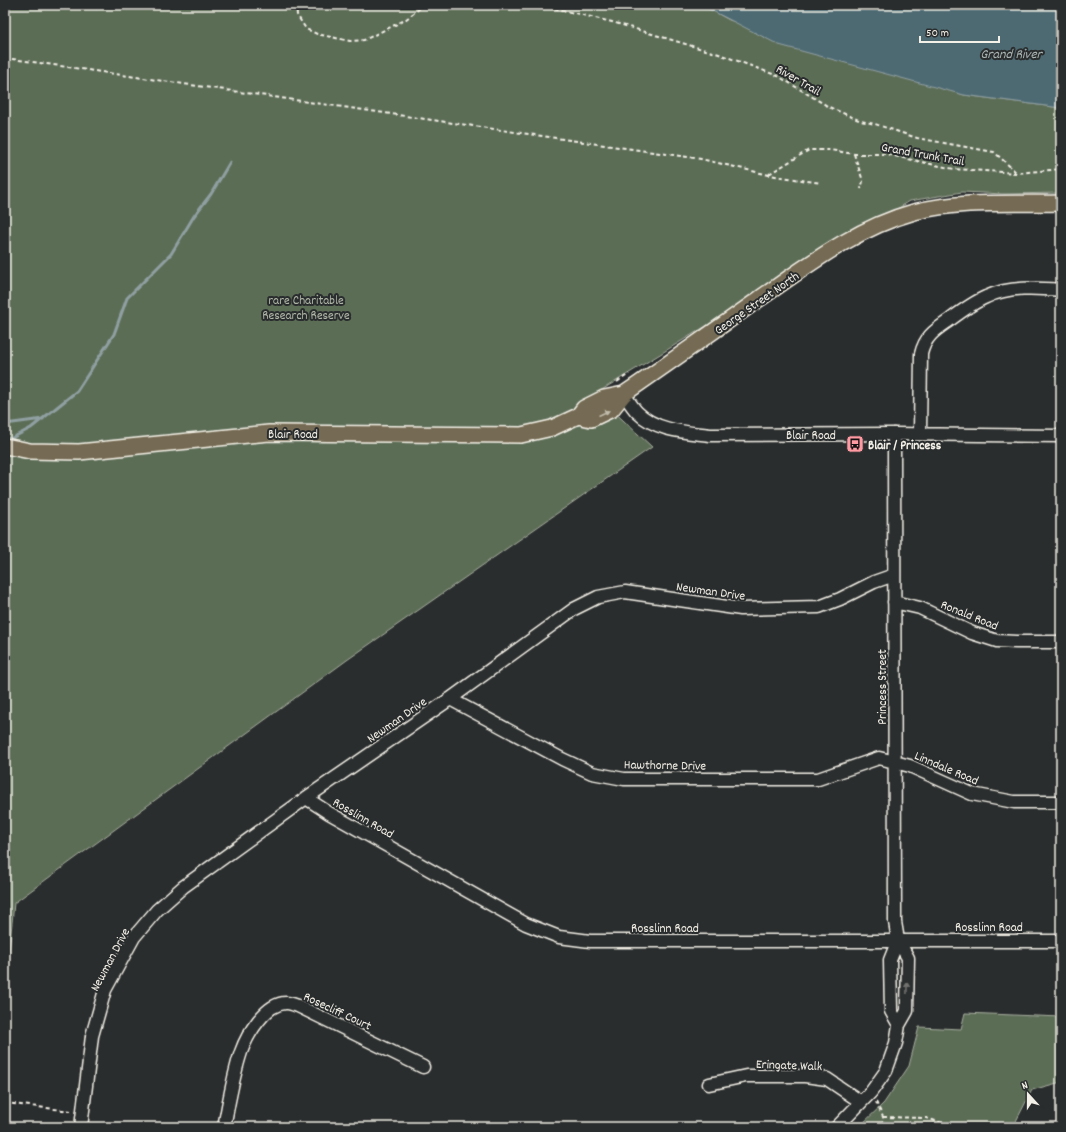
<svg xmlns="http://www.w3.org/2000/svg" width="1066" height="1132" viewBox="0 0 1066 1132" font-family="Dekko,sans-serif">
  <rect width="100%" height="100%" fill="#2a2d2e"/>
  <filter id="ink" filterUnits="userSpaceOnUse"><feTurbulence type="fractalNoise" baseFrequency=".025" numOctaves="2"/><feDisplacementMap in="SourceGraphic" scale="8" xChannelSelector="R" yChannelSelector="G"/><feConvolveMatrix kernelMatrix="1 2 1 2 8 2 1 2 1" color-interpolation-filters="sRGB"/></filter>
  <g filter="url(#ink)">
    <path fill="#5c6d57" stroke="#a8afa0" d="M5 5H702L729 20 964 95 1061 108V193L1004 194 962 192 910 201 595 394 652 447 347 660 14 903 9 953 5 955Z
      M965 1013 1061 1017V1082L1032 1090 1013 1127H859L884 1103 909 1066 919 1027 961 1029Z"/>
    <path fill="#4e6a73" stroke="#90a0a2" d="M701 5H1061V108L964 95 779 45Z"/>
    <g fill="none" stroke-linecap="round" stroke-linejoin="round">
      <path stroke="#90a0a2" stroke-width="3" d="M5 424 43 419
        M10 439 31 428 77 391 114 334 127 298 171 254 194 216 211 194 230 162"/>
      <defs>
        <path id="minor" d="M624 394C628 400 632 407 637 412 656 431 685 432 710 435L894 434 1061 436
          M920 434 921 354C925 337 934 331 947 322 959 313 972 303 986 297 1009 286 1036 288 1061 290
          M894 602 920 608 972 633 997 641 1016 642H1061
          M450 699 562 759 592 773 624 779H818L879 758 910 766 972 794 1014 802H1061
          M306 798 329 813 526 924 559 937 590 941H1061
          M898 940 890 960 891 1011 899 1025
          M709 1084 746 1076H805L827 1079 861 1102
          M81 1127 92 1036 105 990 134 937 157 910 183 887 306 798 450 699 574 609 598 597 625 592 741 609 819 607 840 599 874 582 894 575
          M224 1127C229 1102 233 1076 241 1052 247 1035 266 1002 287 1003 290 1003 295 1005 298 1006L423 1067
          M837 1127 871 1092 886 1071 896 1043 899 1025 907 1011 908 958 898 940 895 922 894 434"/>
        <path id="major" d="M578 416 591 419 612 409 624 394C669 363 714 331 759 299 808 265 856 228 914 212 961 200 1012 204 1061 203
          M5 446 30 451 79 452 269 433 521 435 552 428 578 416 584 408 604 398 624 394"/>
      </defs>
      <use href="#minor" stroke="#f4f1e8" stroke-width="15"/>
      <use href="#major" stroke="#f4f1e8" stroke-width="18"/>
      <path stroke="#f4f1e8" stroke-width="2" stroke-dasharray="4 3" stroke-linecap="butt" d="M296 5 297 15 306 29 317 34 350 41 364 40 405 20 424 5
        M541 5 612 22 719 54 778 76 829 107 861 121 875 124 917 138 994 152 1017 173
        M5 58 701 159 769 175 821 183
        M854 154 863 181 861 189
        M769 174 809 150H830L854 154H885L954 169 1017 173 1061 169
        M617 382 629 374
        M876 1102 883 1117 884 1127
        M5 1103 71 1111
        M883 1117 926 1118 951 1126 971 1125 976 1127"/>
      <use href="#minor" stroke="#2a2d2e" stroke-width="12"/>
      <use href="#major" stroke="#746b52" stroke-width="15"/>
    </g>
    <defs><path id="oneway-solid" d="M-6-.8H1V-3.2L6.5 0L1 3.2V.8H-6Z"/></defs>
    <use fill="#c1bbac" href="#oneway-solid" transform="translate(604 413) rotate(-24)"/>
    <use fill="#71726f" href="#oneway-solid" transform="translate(907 988) rotate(-89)"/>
  </g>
  <defs>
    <symbol id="bus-square" viewBox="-11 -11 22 22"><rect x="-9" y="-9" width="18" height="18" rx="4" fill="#ff9aa2" stroke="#2a2d2e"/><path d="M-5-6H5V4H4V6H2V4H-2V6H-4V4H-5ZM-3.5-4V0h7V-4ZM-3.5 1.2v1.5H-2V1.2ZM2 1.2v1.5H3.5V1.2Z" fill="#111"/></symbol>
  </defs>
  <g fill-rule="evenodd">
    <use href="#bus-square" x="845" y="434" width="20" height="20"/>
  </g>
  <g text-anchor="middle" stroke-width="4" stroke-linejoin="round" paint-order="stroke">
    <g font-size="13" fill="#f4f1e8" stroke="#2a2d2e">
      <text transform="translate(799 79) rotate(30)" y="5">River Trail</text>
      <text transform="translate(923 153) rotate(10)" y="5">Grand Trunk Trail</text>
      <text transform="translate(756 302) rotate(-35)" y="5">George Street North</text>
      <text x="293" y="438">Blair Road</text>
      <text x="811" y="439">Blair Road</text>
      <text transform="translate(711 590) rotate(8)" y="5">Newman Drive</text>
      <text transform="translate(970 614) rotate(22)" y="5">Ronald Road</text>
      <text transform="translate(881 687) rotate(-90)" y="5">Princess Street</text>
      <text transform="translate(396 719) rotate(-35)" y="5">Newman Drive</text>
      <text transform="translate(665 764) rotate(1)" y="5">Hawthorne Drive</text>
      <text transform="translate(947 767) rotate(23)" y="5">Linndale Road</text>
      <text transform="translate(364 817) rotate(30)" y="5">Rosslinn Road</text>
      <text x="989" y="931">Rosslinn Road</text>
      <text x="665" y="932">Rosslinn Road</text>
      <text transform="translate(109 959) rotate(-62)" y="5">Newman Drive</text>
      <text transform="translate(338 1010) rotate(25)" y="5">Rosecliff Court</text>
      <text transform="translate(789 1064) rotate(2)" y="5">Eringate Walk</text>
    </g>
    <g font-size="13" fill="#b0b6a7" stroke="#2a2d2e">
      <text x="306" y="304">rare Charitable<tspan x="306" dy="15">Research Reserve</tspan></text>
    </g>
    <g font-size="13" font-weight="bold" fill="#f4f1e8" stroke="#2a2d2e" text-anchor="start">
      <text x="868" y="449">Blair / Princess</text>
    </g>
    <g font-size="14" font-style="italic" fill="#a9b4b3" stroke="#2a2d2e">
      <text x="1011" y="58">Grand River</text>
    </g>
  </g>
  <rect width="1066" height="1132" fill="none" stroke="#2a2d2e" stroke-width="20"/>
  <rect x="10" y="10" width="1046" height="1112" fill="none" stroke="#f4f1e8" stroke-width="1.5" filter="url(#ink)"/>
  <g transform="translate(1028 1094) rotate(339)" stroke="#2a2d2e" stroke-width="3" paint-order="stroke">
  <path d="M0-3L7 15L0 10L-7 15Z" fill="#f4f1e8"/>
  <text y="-6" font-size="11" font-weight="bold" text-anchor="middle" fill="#f4f1e8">N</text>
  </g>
  <path d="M920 36v6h79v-6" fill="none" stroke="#f4f1e8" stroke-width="2"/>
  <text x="926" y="36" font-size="12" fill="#f4f1e8" stroke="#2a2d2e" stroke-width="3" paint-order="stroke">50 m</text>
</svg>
